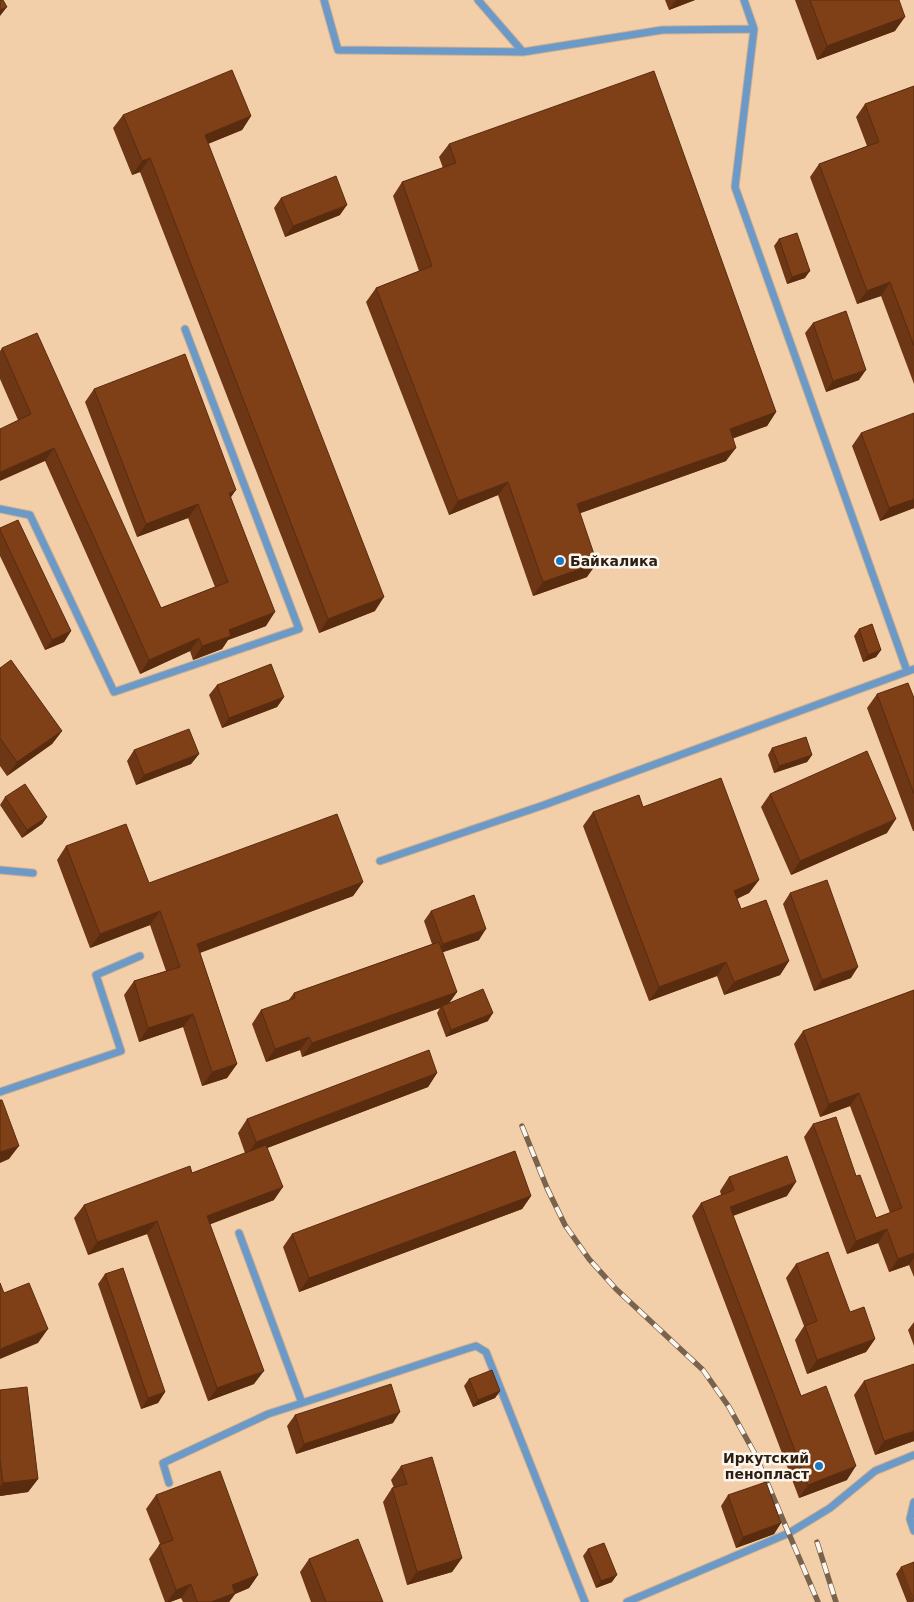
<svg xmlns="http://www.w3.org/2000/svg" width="914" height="1602" viewBox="0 0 914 1602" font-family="'DejaVu Sans',sans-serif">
  <rect width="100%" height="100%" fill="#f3cfa9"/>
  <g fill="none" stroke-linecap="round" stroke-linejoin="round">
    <defs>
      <path id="service" d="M324 0 338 50 523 52
        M478 0 523 52 662 30 754 29
        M744 0 754 29 735 187 907 671
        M0 509 30 515 114 692 299 629 185 329
        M380 861 544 805 914 669
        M0 870 33 873
        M0 1092 121 1051 96 975 140 956
        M239 1233 302 1403 466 1349 476 1346 486 1352 585 1602
        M169 1483 163 1463 268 1414 302 1403
        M914 1502 910 1519 914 1531
        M627 1602 789 1533 830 1508 875 1471 914 1455"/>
    </defs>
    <use href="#service" stroke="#cfaf8e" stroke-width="9"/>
    <use href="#service" stroke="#6c9ac8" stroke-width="7"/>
    <defs>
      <path id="rail" d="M522 1126 547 1188 565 1225 589 1259 616 1289 703 1370 729 1407 755 1454 818 1602
        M817 1542 836 1602"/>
    </defs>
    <use href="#rail" stroke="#79634c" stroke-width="5.5"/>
    <use href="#rail" stroke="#fdf6ee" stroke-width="4" stroke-dasharray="11" stroke-linecap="butt"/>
  </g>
  <path fill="#6d3614" d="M665 0H695L669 10Z
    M795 0H899L895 31 817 60Z
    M914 86V384L881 296 857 304 810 177 819 164 867 146 856 117 865 104Z
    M123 115 251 116 242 130 208 144 375 611 319 633 140 172 132 175 113 128Z
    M449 144 776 412 767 426 733 438 726 461 580 513 587 577 533 596 498 495 449 515 366 302 376 288 419 271 393 196 402 182 443 168 439 157Z
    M281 198 340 215 285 237 274 208Z
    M779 239 805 278 787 284 774 246Z
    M813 323 859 380 826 392 805 333Z
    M2 348 161 608 215 587 188 518 137 537 85 402 94 389 231 498 266 626 228 640 222 649 193 660 190 651 140 674 45 461 18 420 0 379V351Z
    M861 433 914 508 880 521 852 446Z
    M0 528 71 631 64 642 45 650 0 556Z
    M859 629 881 650 876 657 863 662 854 636Z
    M0 668 62 731 52 744 7 776 0 766Z
    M217 685 284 697 277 707 222 728 209 695Z
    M877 694 914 698V831H913L867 708Z
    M772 748 812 755 807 762 774 773 768 755Z
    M134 750 199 754 191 764 136 785 127 761Z
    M770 794 887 833 791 875 761 807Z
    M5 797 47 817 42 824 22 838 0 805Z
    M643 807 759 880 749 893 737 899 741 909 789 961 780 975 724 995 717 976 649 1001 583 826 593 812Z
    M66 846 149 883 363 882 353 896 200 953 237 1064 227 1078 202 1086 183 1027 139 1042 124 995 134 981 166 971 150 925 90 948 57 860Z
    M790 893 851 978 814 991 783 904Z
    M431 911 479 940 442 952 457 992 449 1003 488 1021 446 1037 437 1013 440 1008 302 1057 300 1050 266 1062 252 1024 261 1010 288 1001 294 993 432 944 424 921Z
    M914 990V1277L909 1265 889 1272 878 1243 847 1254 804 1137 813 1124 856 1176 876 1218 890 1213 850 1106 820 1117 794 1044 803 1031Z
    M437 1073 428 1087 267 1148 274 1200 210 1224 254 1384 208 1401 147 1234 88 1255 74 1218 84 1205 192 1173 245 1153 238 1133 247 1119Z
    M729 1177 787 1196 733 1216 801 1396 847 1480 799 1498 692 1216 701 1203 721 1195 720 1191Z
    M531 1196 522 1209 299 1292 283 1247 292 1234Z
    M796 1264 875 1339 866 1352 807 1374 795 1340 804 1326 786 1278Z
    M105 1274 165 1392 158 1403 141 1409 98 1284Z
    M914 1322V1346L908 1330Z
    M469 1379 500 1391 495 1398 473 1407 464 1386Z
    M864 1381 914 1441 875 1455 854 1395Z
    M0 1390 38 1479 28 1492 0 1496Z
    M295 1415 393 1423 296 1454 287 1426Z
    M401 1466 462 1558 452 1572 407 1585 383 1502 392 1488H394L391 1480Z
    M156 1495 258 1575 249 1588 235 1594 229 1602H183L181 1598 170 1602H165L149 1559 160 1544 146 1509Z
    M728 1495 781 1523 774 1534 736 1548 721 1506Z
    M588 1549 612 1582 596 1588 583 1556Z
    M309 1559 383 1602H311L300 1572Z
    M901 1567 914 1602H907L896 1574Z"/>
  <path fill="#592c10" d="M676 0H695L669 10Z
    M7 7 0 16V10Z
    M905 17 895 31 817 60 827 46Z
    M251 116 242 130 195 149 205 135Z
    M150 158 140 172 132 175 142 161Z
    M347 205 340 215 285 237 293 226Z
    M810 271 805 278 787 284 792 277Z
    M890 282 881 296 857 304 867 291Z
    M866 370 859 380 826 392 833 381Z
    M776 412 767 426 721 443 730 429Z
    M54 448 45 461 0 481V472Z
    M736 448 726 461 567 518 577 504Z
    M508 482 498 495 449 515 458 501Z
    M236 490 227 503 229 493Z
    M914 499V508L880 521 889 508Z
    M198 504 188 518 137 537 146 524Z
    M597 563 587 577 533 596 543 582Z
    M384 597 375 611 319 633 328 619Z
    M275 612 266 626 228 640 222 649 193 660 202 646 229 630Z
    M71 631 64 642 45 650 52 640Z
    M199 638 190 651 140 674 149 660Z
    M881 650 876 657 863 662 868 655Z
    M284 697 277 707 222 728 229 718Z
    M62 731 52 744 7 776 17 762Z
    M199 754 191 764 136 785 144 775Z
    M812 755 807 762 774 773 779 766Z
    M47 817 42 824 22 838 27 830Z
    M896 819 887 833 791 875 800 861Z
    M759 880 749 893 724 904 734 891Z
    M363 882 353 896 188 957 197 944Z
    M160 911 150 925 90 948 100 934Z
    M486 929 479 940 435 955 443 944Z
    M789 961 780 975 724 995 734 982Z
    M726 962 717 976 649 1001 659 987Z
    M858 967 851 978 814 991 822 980Z
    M457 992 447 1006H442L440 1008 302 1057 312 1043Z
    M493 1013 488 1021 446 1037 451 1030Z
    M193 1014 183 1027 139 1042 148 1028Z
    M309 1037 300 1050 266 1062 275 1049Z
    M237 1064 227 1078 202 1086 212 1072Z
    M437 1073 428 1087 246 1156 256 1142Z
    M859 1093 850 1106 820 1117 829 1104Z
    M19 1146 9 1159 0 1163V1152Z
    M796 1182 787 1196 721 1220 730 1207Z
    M283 1187 274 1200 198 1229 207 1216Z
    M531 1196 522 1209 299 1292 309 1278Z
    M157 1221 147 1234 88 1255 97 1242Z
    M887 1229 878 1243 847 1254 856 1241Z
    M914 1253V1258L909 1265 889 1272 898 1259Z
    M48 1329 38 1343 0 1359V1349Z
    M875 1339 866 1352 807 1374 817 1360Z
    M264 1371 254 1384 208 1401 217 1388Z
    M500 1391 495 1398 473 1407 478 1400Z
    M165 1392 158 1403 141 1409 148 1398Z
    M400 1412 393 1423 296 1454 304 1444Z
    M914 1431V1441L875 1455 884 1441Z
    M856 1466 847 1480 799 1498 808 1485Z
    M38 1479 28 1492 0 1496V1487L3 1483Z
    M781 1523 774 1534 736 1548 743 1537Z
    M462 1558 452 1572 407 1585 417 1572Z
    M258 1575 249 1588 235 1594 229 1602H211L232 1585Z
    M617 1575 612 1582 596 1588 601 1581Z
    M191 1584 181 1598 170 1602H167L176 1590Z"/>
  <path fill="#7f3f17" stroke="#592c10" d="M0 0H3L7 7 0 10Z
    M810 0H899L905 17 827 46Z
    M232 70 251 116 205 135 384 597 328 619 150 158 142 161 123 115Z
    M654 71 776 412 730 429 736 448 577 504 597 563 543 582 508 482 458 501 376 288 432 266 402 182 456 163 449 144Z
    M914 86V346L890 282 867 291 819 164 879 142 865 104Z
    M336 176 347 205 293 226 281 198Z
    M797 233 810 271 792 277 779 239Z
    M846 311 866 370 833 381 813 323Z
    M37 333 161 608 228 582 198 504 146 524 94 389 185 354 236 490 229 493 275 612 229 630 231 636 202 646 199 638 149 660 54 448 0 472V429L31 414 2 348Z
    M914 413V499L889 508 861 433Z
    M18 520 71 631 52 640 0 530V528Z
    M872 624 881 650 868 655 859 629Z
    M11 660 62 731 17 762 0 738V668Z
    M271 664 284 697 229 718 217 685Z
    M908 683 914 698V794L877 694Z
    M189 729 199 754 144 775 134 750Z
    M806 737 812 755 779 766 772 748Z
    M867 751 896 819 800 861 770 794Z
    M721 778 759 880 734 891 741 909 766 900 789 961 734 982 726 962 659 987 593 812 639 795 643 807Z
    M25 784 47 817 27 830 5 797Z
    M337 814 363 882 197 944 237 1064 212 1072 193 1014 148 1028 134 981 180 967 160 911 100 934 66 846 126 824 149 883Z
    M827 880 858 967 822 980 790 893Z
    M474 895 486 929 443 944 431 911Z
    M439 942 457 992 312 1043 309 1037 275 1049 261 1010 295 998 294 993Z
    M483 989 493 1013 451 1030 442 1006Z
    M914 990V1253L898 1259 887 1229 856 1241 813 1124 836 1117 856 1176 860 1175 876 1218 902 1208 859 1093 829 1104 803 1031Z
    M429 1050 437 1073 256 1142 247 1119Z
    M0 1100H2L19 1146 0 1152Z
    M266 1145 283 1187 207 1216 264 1371 217 1388 157 1221 97 1242 84 1205 190 1166 192 1173Z
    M515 1151 531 1196 309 1278 292 1234Z
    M787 1156 796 1182 730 1207 801 1396 826 1386 856 1466 808 1485 701 1203 734 1190 729 1177Z
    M828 1252 850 1312 864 1307 875 1339 817 1360 805 1326 817 1321 796 1264Z
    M123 1268 165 1392 148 1398 105 1274Z
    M0 1283 4 1293 29 1283 48 1329 0 1349Z
    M914 1364V1431L884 1441 864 1381Z
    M492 1370 500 1391 478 1400 469 1379Z
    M391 1384 400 1412 304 1444 295 1415Z
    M27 1387 38 1479 3 1483 0 1460V1390Z
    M432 1457 462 1558 417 1572 392 1488 407 1484 401 1466Z
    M220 1471 258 1575 232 1585 235 1593 211 1602H197L191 1584 176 1590 159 1545 173 1540 156 1495Z
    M766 1482 781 1523 743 1537 728 1495Z
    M358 1539 383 1602H326L309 1559Z
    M604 1543 617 1575 601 1581 588 1549Z
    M914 1562V1601L901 1567Z"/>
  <g fill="#1a78c5" stroke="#fdf6ee" stroke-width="2">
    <circle cx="560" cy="561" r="5"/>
    <circle cx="819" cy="1466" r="5"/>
  </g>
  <g text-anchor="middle" stroke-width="5" stroke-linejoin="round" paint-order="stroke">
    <g font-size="14" font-weight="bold" fill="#2c1f11" stroke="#fdf6ee" text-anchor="start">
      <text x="570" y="566">Байкалика</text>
      <text x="809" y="1463" text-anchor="end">Иркутский<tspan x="809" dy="16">пенопласт</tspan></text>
    </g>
  </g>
</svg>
